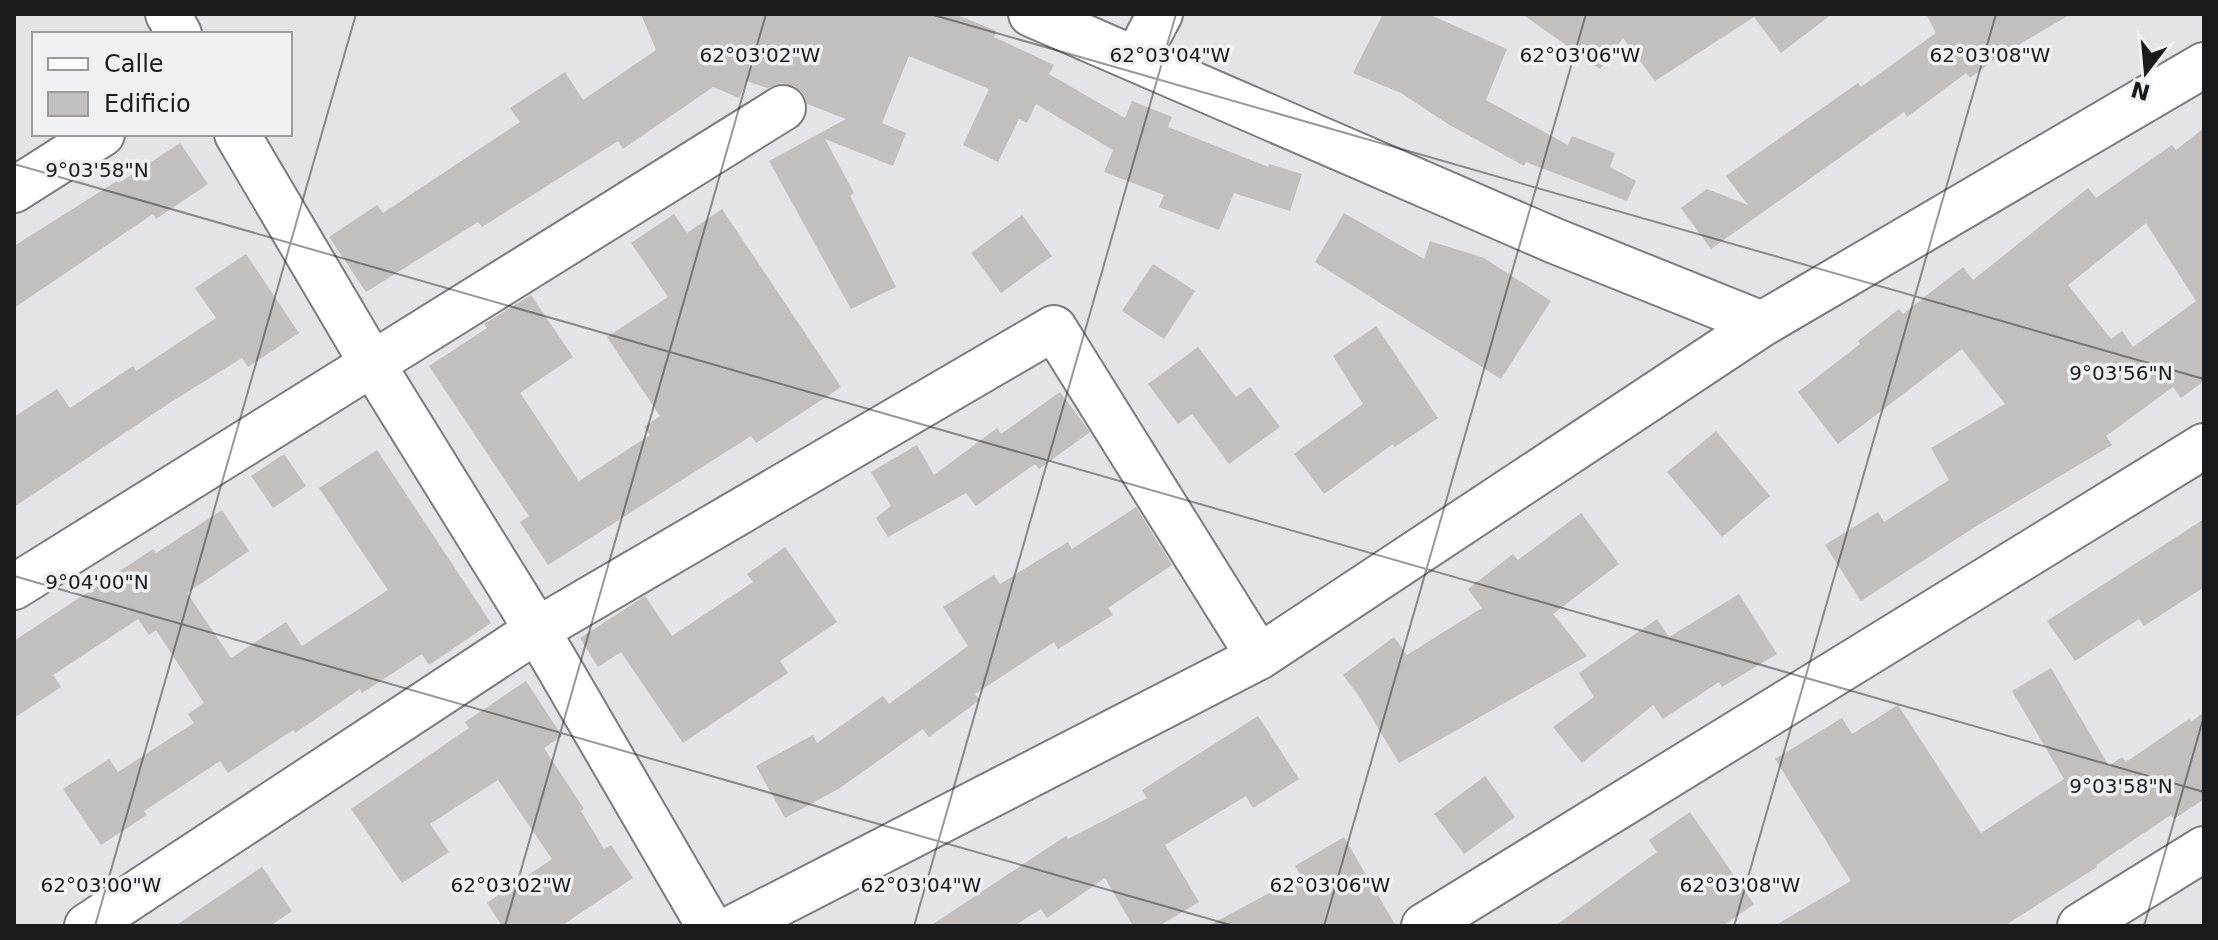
<svg xmlns="http://www.w3.org/2000/svg" width="2218" height="940" viewBox="0 0 2218 940" font-family="'DejaVu Sans',sans-serif">
  <rect width="100%" height="100%" fill="#e2e4e7"/>
  <path fill="#c2bfbc" fill-rule="evenodd" d="M641 14H955L996 31 994 37 1054 65 1049 74 1125 118 1132 101 1172 117 1168 127 1268 167 1269 164 1302 174 1290 211 1234 193 1219 230 1159 207 1164 195 1104 172 1113 150 1036 104 1027 123 1019 119 998 162 963 145 989 89 909 56 882 123 906 133 893 166 825 139 854 193 850 196 896 287 851 309 769 161 846 119 807 104 804 94 794 86 781 83 767 88 747 81 739 98 713 87 623 149 618 141 482 227 478 222 366 292 329 237 377 205 383 213 520 122 510 108 565 72 583 100 656 50Z
    M1383 14H1428L1507 49 1486 100 1568 145 1572 136 1615 153 1610 167 1636 181 1627 201 1526 162 1524 166 1448 124 1401 93 1353 73Z
    M1522 14H1832L1781 53 1754 17 1655 81 1623 38 1600 69Z
    M1926 14H2071L1998 57 1970 78 1966 73 1907 117 1904 112 1711 249 1681 208 1707 189 1748 205 1726 176 1858 83 1861 87 1936 33Z
    M2204 128V381L2181 398 2173 387 2106 436 2112 445 1978 525 1861 601 1825 545 1878 512 1884 522 1949 480 1931 448 2005 404 1962 349 1838 444 1798 392 1860 344 1858 341 1899 309 1903 314 1963 267 1973 280 2088 188 2096 198 2172 145 2176 150ZM2146 223 2196 301 2133 347 2122 331 2111 339 2068 285Z
    M180 143 208 184 156 219 153 214 14 308V246L117 181 119 183Z
    M722 209 841 387 756 443 751 436 548 565 520 522 529 516 429 366 487 328 484 324 531 295 573 357 520 393 579 481 650 435 644 427 660 416 607 337 668 297 631 243 674 214 687 233Z
    M1344 213 1424 259 1430 241 1484 258 1551 301 1501 379 1315 262Z
    M1022 215 1052 256 1001 293 971 253Z
    M246 254 299 333 248 367 242 358 171 402 14 507V417L57 389 70 408 133 366 136 371 216 318 195 288Z
    M1153 264 1195 291 1164 339 1122 311Z
    M1376 326 1438 418 1395 447 1393 444 1324 494 1294 454 1363 404 1333 356Z
    M1198 347 1236 397 1250 387 1280 427 1229 464 1192 414 1178 424 1148 384Z
    M1060 392 1090 432 1039 469 1035 464 976 506 966 493 888 537 876 518 891 506 871 472 917 445 934 475 997 428 1001 434Z
    M1716 431 1770 496 1722 537 1667 472Z
    M377 450 491 623 429 665 422 654 362 693 360 689 295 733 293 730 228 773 220 761 144 811 147 815 101 845 63 789 109 759 118 772 194 723 188 714 204 703 156 630 149 635 138 619 53 675 61 687 14 718V641L153 549 156 553 222 510 249 551 187 593 231 658 286 622 302 646 388 590 319 488Z
    M284 454 306 486 273 508 251 476Z
    M1136 507 1172 565 1108 608 1113 615 1058 649 1054 642 975 694 980 700 929 737 923 729 840 788 785 818 756 766 813 735 817 743 883 696 889 704 968 646 943 607 994 575 1000 584 1068 542 1072 549Z
    M1581 513 1619 564 1553 614 1587 656 1399 763 1359 696 1343 675 1394 637 1407 655 1482 608 1468 589 1513 554 1518 560Z
    M2204 519V587L2144 626 2139 619 2075 661 2047 621Z
    M785 547 837 622 780 661 788 673 683 743 621 652 598 667 580 638 645 596 672 636 753 582 747 574Z
    M1739 594 1777 654 1722 687 1719 682 1663 719 1653 705 1582 763 1553 727 1594 697 1579 673 1657 619 1669 637Z
    M2051 668 2109 766 2122 757 2126 762 2189 719 2191 722 2204 712V799L2174 819 2171 815 2096 865 2097 867 2004 926H1774L1851 881 1775 759 1842 718 1852 734 1898 705 1981 833 2064 779 2012 691Z
    M526 681 562 736 544 748 584 809 581 811 604 849 611 845 633 878 561 926H502L487 903 552 859 498 780 430 824 449 852 402 883 351 809 469 728 465 722Z
    M1258 716 1299 779 1253 808 1246 796 1165 845 1199 902 1159 926H1133L1105 878 1047 918 1041 909 1014 926H930L1066 836 1068 839 1147 798 1142 790Z
    M1485 776 1515 817 1464 854 1434 814Z
    M1690 812 1754 904 1723 926H1555L1657 852 1649 840Z
    M1344 837 1396 926H1208L1301 876 1295 866Z
    M262 867 292 911 270 926H175Z"/>
  <g fill="none" stroke-linecap="round" stroke-linejoin="round">
    <defs>
      <path id="street" d="M168 14 179 34
        M1031 14 1555 241 1762 324
        M1136 59 1160 14
        M237 134 373 365 537 630 709 926
        M14 190 102 134
        M14 587 783 108
        M87 926 537 630 1054 328 1259 657
        M736 926 1259 657 1762 324 2204 65
        M1424 926 2204 446
        M2080 926 2204 849"/>
    </defs>
    <use href="#street" stroke="#7a7c7e" stroke-width="48"/>
    <use href="#street" stroke="#fff" stroke-width="44"/>
  </g>
  <path fill="none" stroke="#191a1b" stroke-width="2" stroke-opacity="0.45" d="M930 14 2204 379M14 164 2204 792M14 576 1234 926M95 926 356 14M505 926 766 14M914 926 1176 14M1324 926 1586 14M1734 926 1996 14M2144 926 2204 716"/>
  <g font-size="20" text-anchor="middle" fill="#191a1b" stroke="#eff1f4" stroke-width="7" stroke-linejoin="round" paint-order="stroke">
    <text x="760" y="62">62°03'02"W</text>
    <text x="1170" y="62">62°03'04"W</text>
    <text x="1580" y="62">62°03'06"W</text>
    <text x="1990" y="62">62°03'08"W</text>
    <text x="97" y="177">9°03'58"N</text>
    <text x="2121" y="380">9°03'56"N</text>
    <text x="97" y="589">9°04'00"N</text>
    <text x="2121" y="793">9°03'58"N</text>
    <text x="101" y="892">62°03'00"W</text>
    <text x="511" y="892">62°03'02"W</text>
    <text x="921" y="892">62°03'04"W</text>
    <text x="1330" y="892">62°03'06"W</text>
    <text x="1740" y="892">62°03'08"W</text>
  </g>
  <rect width="2218" height="940" fill="none" stroke="#191a1b" stroke-width="32"/>
  <rect x="32" y="32" width="260" height="104" fill="#eff1f4" stroke="#999b9d" stroke-width="2"/>
  <rect x="48" y="58" width="40" height="12" fill="#ffffff" stroke="#999b9d" stroke-width="2"/>
  <text x="104" y="72" font-size="24" fill="#191a1b">Calle</text>
  <rect x="48" y="92" width="40" height="24" fill="#c2bfbc" stroke="#999b9d" stroke-width="2"/>
  <text x="104" y="112" font-size="24" fill="#191a1b">Edificio</text>
  <g transform="translate(2146 72) rotate(196)" stroke="#eff1f4" stroke-width="6" paint-order="stroke">
  <path d="M0-6L14 30L0 20L-14 30Z" fill="#191a1b"/>
  <text y="-12" font-size="22" font-weight="bold" text-anchor="middle" fill="#191a1b">N</text>
  </g>
</svg>
